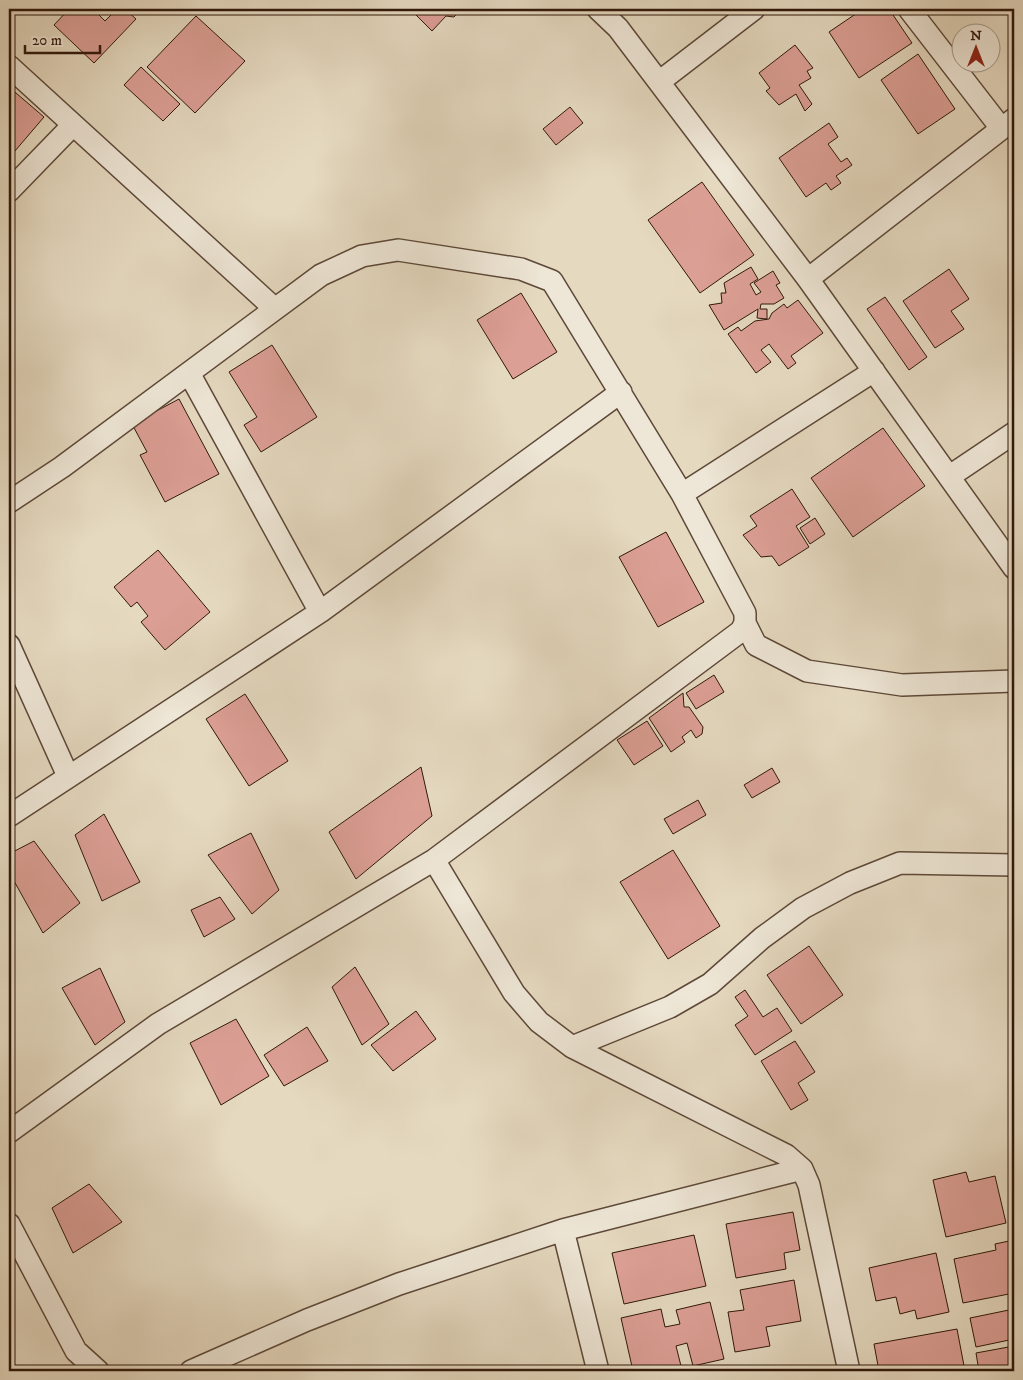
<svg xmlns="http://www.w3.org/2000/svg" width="1023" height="1380" viewBox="0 0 1023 1380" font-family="'IM FELL DW Pica',serif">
  <rect width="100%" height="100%" fill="#e5d9c0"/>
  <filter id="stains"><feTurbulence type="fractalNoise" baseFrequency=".004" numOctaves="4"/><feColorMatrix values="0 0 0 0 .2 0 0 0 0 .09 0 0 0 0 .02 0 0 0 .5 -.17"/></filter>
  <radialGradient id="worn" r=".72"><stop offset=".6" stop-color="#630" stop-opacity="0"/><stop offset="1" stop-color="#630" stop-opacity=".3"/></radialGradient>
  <path fill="#dc9f95" stroke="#30180b" d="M69 9H93L105 21 117 9H125L136 19 94 63 54 25Z
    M410 9H461L454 17 446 16 432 31Z
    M863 9H889L912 43 859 78 829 32Z
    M196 16 245 61 195 113 147 67Z
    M795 45 813 68 807 71 811 78 799 85 812 104 805 111 796 94 779 105 766 91 770 88 759 73Z
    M918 54 955 109 918 134 881 80Z
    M141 67 180 104 163 121 124 85Z
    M9 87 44 117 9 158Z
    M570 107 583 123 556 145 543 129Z
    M829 123 838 137 828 144 841 162 847 158 852 165 836 176 841 183 831 190 826 183 806 197 779 158Z
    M702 182 754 255 700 293 648 220Z
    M751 267 758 279 750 284 756 295 761 292 754 283 773 271 780 283 776 285 784 298 774 304H761L760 309H767V319L757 318 758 309 724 330 709 305 722 303 721 293H726L724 283Z
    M949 269 969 299 951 311 964 329 935 348 903 301Z
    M521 293 557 352 513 379 477 320Z
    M885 297 927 357 909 370 867 309Z
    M798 300 823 333 791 356 796 363 788 369 769 344 761 350 771 362 756 373 728 334 738 327 741 331 755 321 769 319 772 313 784 304 787 308Z
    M272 345 317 417 261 452 244 425 257 417 229 372Z
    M179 399 219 474 165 502 140 455 147 452 132 424Z
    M883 428 925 486 853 537 811 478Z
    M792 489 810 517 796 526 809 547 779 566 772 556 761 557 743 535 757 526 750 516Z
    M815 518 825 534 810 544 800 528Z
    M666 532 704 602 658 627 619 557Z
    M158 550 210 612 165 650 141 622 148 616 137 602 131 607 114 587Z
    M714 675 724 692 696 709 686 693Z
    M683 693 684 707H689L703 727 702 734 696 738 691 730 682 737 685 742 671 752 649 718Z
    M245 694 288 761 249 786 206 719Z
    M647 721 663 746 634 765 617 740Z
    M421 767 432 816 356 879 329 832Z
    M772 768 780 782 752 798 744 785Z
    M698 800 706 815 673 834 664 819Z
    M104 814 140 882 102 901 75 835Z
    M251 833 279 890 252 914 208 855Z
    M34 841 80 903 43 933 9 872V854Z
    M673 850 720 926 668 959 620 882Z
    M220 897 235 919 204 937 191 910Z
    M809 946 843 995 801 1024 767 975Z
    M355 967 389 1024 362 1045 332 987Z
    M100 968 125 1022 95 1045 62 988Z
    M745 990 763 1017 777 1008 792 1031 755 1055 735 1025 748 1016 735 997Z
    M416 1011 436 1039 393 1071 371 1045Z
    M236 1019 269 1076 221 1105 190 1043Z
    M307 1027 328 1061 284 1086 264 1055Z
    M795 1041 815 1072 798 1083 808 1100 791 1110 761 1061Z
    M966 1172 969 1182 995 1176 1006 1223 946 1237 933 1180Z
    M89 1184 122 1222 73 1253 52 1208Z
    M793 1212 800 1250 784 1253 786 1269 736 1278 726 1224Z
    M694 1235 706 1286 624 1304 612 1253Z
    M1014 1240V1293L963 1303 954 1259 996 1250 995 1244Z
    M936 1253 949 1312 917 1319 915 1310 900 1314 896 1297 876 1301 869 1268Z
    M794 1280 801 1321 766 1327 770 1346 735 1352 728 1312 744 1310 740 1290Z
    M710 1302 724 1359 693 1366 687 1343 676 1346 682 1370 633 1371 621 1318 661 1309 665 1327 680 1324 676 1310Z
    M1009 1310 1014 1339 976 1347 970 1318Z
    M957 1329 965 1371H879L874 1344Z
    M1014 1346V1371H979L976 1353Z"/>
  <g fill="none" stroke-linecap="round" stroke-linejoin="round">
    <defs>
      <path id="street" d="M598 9 618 28 808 279 1014 568
        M909 9 1001 128
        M9 66 274 308
        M659 82 754 9
        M9 191 73 125
        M808 279 1014 119
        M189 373 320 612
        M950 476 1014 433
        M682 494 874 371
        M9 502 62 467 321 275 362 256 398 250 521 269 552 281 682 494 745 613V623L741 631 434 860 158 1024 9 1132
        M745 623 756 645 807 671 902 685 1014 681
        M9 645 68 776
        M9 816 320 612 621 392
        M434 860 514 993 539 1022 572 1047 786 1155 802 1169 809 1185 849 1371
        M572 1047 670 1007 710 984 762 938 803 908 850 883 900 863 1014 865
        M9 1224 76 1351 98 1371
        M563 1230 598 1371
        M191 1371 307 1320 399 1284 563 1230 802 1169"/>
    </defs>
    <use href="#street" stroke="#5d4838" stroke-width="24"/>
    <use href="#street" stroke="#eee6d6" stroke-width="21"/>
  </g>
  <rect width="1023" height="1380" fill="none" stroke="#e5d9c0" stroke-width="30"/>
  <rect x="10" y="10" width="1003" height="1360" fill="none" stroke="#30180b" stroke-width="2.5"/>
  <rect x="15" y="15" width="993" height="1350" fill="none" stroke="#30180b"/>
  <g transform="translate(976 48)"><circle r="24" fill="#eee6d6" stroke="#a29485"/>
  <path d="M0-4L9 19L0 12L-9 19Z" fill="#8f2418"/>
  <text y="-8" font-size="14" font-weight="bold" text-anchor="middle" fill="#30180b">N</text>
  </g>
  <path d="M25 45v8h75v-8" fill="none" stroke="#30180b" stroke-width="2.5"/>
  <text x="32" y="45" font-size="15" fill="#30180b" stroke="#eee6d6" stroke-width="4" paint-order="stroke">20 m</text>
  <rect width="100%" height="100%" filter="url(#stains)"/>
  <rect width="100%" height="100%" fill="url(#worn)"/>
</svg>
